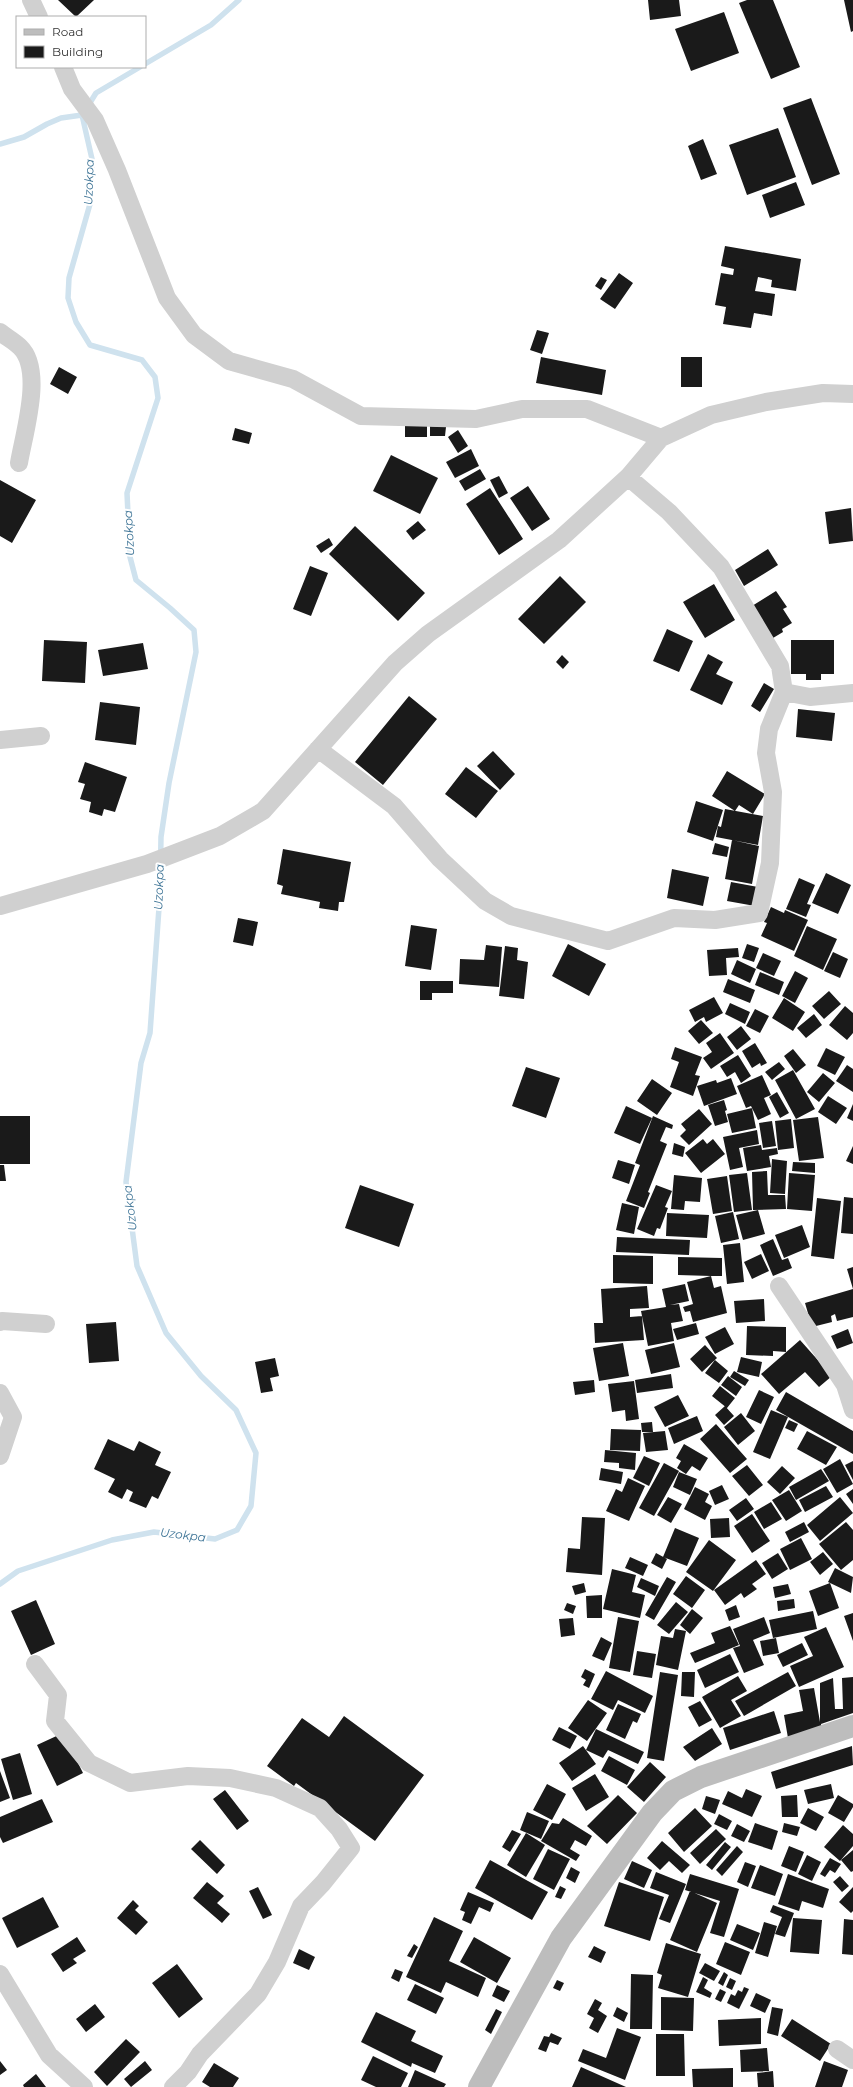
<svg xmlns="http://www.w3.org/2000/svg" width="853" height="2087" viewBox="0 0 853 2087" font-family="Montserrat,sans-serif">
  <rect width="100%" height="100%" fill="#fff"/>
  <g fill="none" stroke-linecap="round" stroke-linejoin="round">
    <path stroke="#cfe2ee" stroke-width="5.5" d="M145 64 211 25 239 0
      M88 106 96 93 140 67
      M0 144 24 137 47 124 61 118 82 115
      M0 1584 18 1571 112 1540 154 1532 215 1539 237 1530 251 1506 256 1453 236 1410 201 1376 166 1333 137 1266 126 1182 141 1063 150 1033 160 894 161 837 169 783 196 652 194 630 170 608 136 580 130 557 127 493 158 398 155 377 142 360 90 345 76 322 68 298 69 278 90 204 92 159 82 115 83 113"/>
  </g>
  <path fill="#1a1a1a" d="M58 0H94L76 17Z
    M648 0H679L681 16 650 20Z
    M747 0H773L800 67 771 79 739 3Z
    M844 0H853V31L851 32Z
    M724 12 739 53 691 71 675 29Z
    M811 98 840 174 812 185 783 108Z
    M778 128 796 177 747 195 729 145Z
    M703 139 717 174 701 180 688 146Z
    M796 182 805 205 770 218 762 195Z
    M725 246 801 259 796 291 771 287 772 280 758 277 755 291 775 294 772 316 754 313 751 328 723 324 726 307 715 305 721 273 733 275 734 269 721 266Z
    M619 273 633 283 615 309 600 299Z
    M601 277 607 280 601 290 595 286Z
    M537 330 549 333 542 354 530 350Z
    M541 357 606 370 602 395 536 383Z
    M681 357H702V387H681Z
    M59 367 77 377 68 394 50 384Z
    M405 425 427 426V437H405Z
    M430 426 446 427 445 436H430Z
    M235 428 252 433 249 444 232 440Z
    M458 430 468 446 458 453 448 437Z
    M471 449 479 466 455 478 446 462Z
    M391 455 438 478 420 514 373 491Z
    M480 469 486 479 465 491 459 481Z
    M499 476 508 493 499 498 490 480Z
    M0 480 36 500 12 543 0 536Z
    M528 486 550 519 532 531 510 498Z
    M490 488 523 539 499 555 466 504Z
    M851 508 853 541 829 544 825 512Z
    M418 521 426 530 413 540 406 531Z
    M355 526 425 593 398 621 329 554Z
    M329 538 333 545 321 553 316 546Z
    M768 549 778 565 744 586 735 570Z
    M310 566 328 573 311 616 293 609Z
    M560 576 586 602 544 644 518 619Z
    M714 584 735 620 705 638 683 602Z
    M776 591 787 607 783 609 792 623 782 629 783 632 773 638 752 606Z
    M667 629 693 641 679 672 653 661Z
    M44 640 87 642 85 683 42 681Z
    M791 640H834V674H821V680H806V674H791Z
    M143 643 148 669 103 676 98 650Z
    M708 654 723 662 716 674 733 682 722 705 690 690Z
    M562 655 569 662 563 669 556 662Z
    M764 683 774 689 760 712 751 706Z
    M409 696 437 719 383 785 355 762Z
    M100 702 140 707 136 745 95 740Z
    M798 709 835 713 832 741 796 737Z
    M493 751 515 774 500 790 477 766Z
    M85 762 127 777 115 812 104 809 102 816 89 812 91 802 80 799 85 784 78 782Z
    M466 767 498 791 476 818 445 794Z
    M727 771 765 794 753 814 739 805 735 811 712 796Z
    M696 801 723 810 713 841 687 832Z
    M725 809 763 816 758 845 716 837 718 826 721 827Z
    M732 840 759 846 752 884 725 879Z
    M715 843 729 847 727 857 712 854Z
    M283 849 351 862 344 902H339L338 911 319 908 320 902 281 894 283 886 277 884Z
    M672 869 709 877 703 906 667 898Z
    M826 873 851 885 838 914 812 903Z
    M799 878 815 885 807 904 811 905 806 917 786 909Z
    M731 882 758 887 755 906 727 901Z
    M771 907 784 913 785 910 808 920 794 951 761 936 767 923 764 922Z
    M238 918 258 922 253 946 233 942Z
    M411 925 437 929 431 970 405 966Z
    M807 926 837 939 823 970 794 956Z
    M568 944 606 964 589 996 552 976Z
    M747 944 759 948 754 962 742 958Z
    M486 945 502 947 499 987 459 984 460 959 484 960Z
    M505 946 518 948 517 960 528 962 524 999 499 996Z
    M738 948 739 957 726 958 727 975 709 976 707 950Z
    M833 952 848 959 840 978 824 971Z
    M763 953 781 961 774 976 756 968Z
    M737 960 756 969 750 983 731 974Z
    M795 971 808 978 795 1003 782 996Z
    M760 972 784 982 779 995 755 985Z
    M728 979 755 990 750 1003 723 992Z
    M420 981H453V993H432V1000H420Z
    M829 991 841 1004 824 1019 812 1006Z
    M714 997 723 1013 706 1022 704 1017 695 1022 689 1010Z
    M784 998 805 1012 793 1031 772 1018Z
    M730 1003 750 1012 745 1024 725 1014Z
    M845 1006 853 1013V1033L847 1040 829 1025Z
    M755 1009 769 1016 760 1033 746 1026Z
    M814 1014 822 1025 806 1038 797 1028Z
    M701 1020 713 1033 699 1044 688 1031Z
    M741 1026 751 1039 737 1050 727 1037Z
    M720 1033 734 1053 711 1069 703 1058 712 1052 706 1043Z
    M755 1043 767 1063 761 1066 760 1063 752 1068 742 1051Z
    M675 1047 702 1057 695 1075 700 1076 693 1096 670 1087 679 1062 671 1059Z
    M826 1048 845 1057 835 1075 817 1066Z
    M793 1049 806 1065 796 1073 784 1056Z
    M738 1055 751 1076 741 1083 735 1072 727 1077 720 1066Z
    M779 1062 785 1069 772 1080 765 1072Z
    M847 1065 853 1069V1092L836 1081Z
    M526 1067 560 1078 546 1118 512 1106Z
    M793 1070 815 1109 796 1119 775 1080Z
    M823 1073 835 1083 819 1102 807 1092Z
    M762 1075 771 1095 764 1098 771 1114 758 1120 751 1106 746 1108 737 1086Z
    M731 1078 737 1094 704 1106 697 1086 716 1080 717 1083Z
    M652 1079 672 1093 657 1115 637 1101Z
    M777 1092 789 1113 780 1118 769 1097Z
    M828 1096 847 1108 836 1124 818 1112Z
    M724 1100 727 1110 725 1111 728 1122 715 1126 708 1105Z
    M853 1104V1121L847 1118Z
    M626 1106 652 1118 640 1144 614 1133Z
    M752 1108 756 1128 732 1133 727 1114Z
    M699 1109 712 1124 689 1145 680 1136 686 1130 681 1124Z
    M0 1116H30V1164H0Z
    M653 1116 673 1125 672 1129 666 1127 660 1141 667 1144 648 1192 650 1193 644 1208 626 1201 640 1165 635 1163Z
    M818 1117 824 1158 799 1161 793 1120Z
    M791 1119 794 1148 778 1150 775 1121Z
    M772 1121 776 1146 763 1148 759 1123Z
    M757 1130 759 1144 739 1148 743 1167 730 1170 723 1137Z
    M703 1139 707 1144 713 1139 725 1154 701 1173 685 1153Z
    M674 1143 685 1147 683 1157 672 1154Z
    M761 1145 762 1150 777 1148 778 1154 769 1156 771 1167 747 1171 743 1148Z
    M853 1146V1164L846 1161Z
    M772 1159 787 1161 785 1194 770 1193Z
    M618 1160 635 1165 629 1184 612 1178Z
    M793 1162 815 1163V1173L792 1171Z
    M0 1165H4L6 1181H0Z
    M767 1171 768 1195H785L786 1209 753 1210 752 1172Z
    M747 1173 752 1210 734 1212 729 1175Z
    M789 1173 815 1175 812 1211 787 1209Z
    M674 1175 702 1178 700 1202 685 1201 684 1210 671 1209Z
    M727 1176 732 1211 713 1214 707 1179Z
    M360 1185 414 1204 399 1247 345 1228Z
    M656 1185 672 1191 665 1207 668 1208 660 1229 657 1228 654 1236 637 1229Z
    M844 1197 853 1198V1234L841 1233Z
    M817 1198 841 1201 834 1259 811 1256Z
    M622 1203 639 1207 634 1234 616 1230Z
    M758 1210 765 1234 743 1240 736 1215Z
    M733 1212 739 1239 721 1243 715 1216Z
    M667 1213 709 1215 707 1238 666 1236Z
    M802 1225 810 1247 784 1258 775 1235Z
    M617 1237 690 1240 689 1255 616 1252Z
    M773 1239 782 1260 788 1258 792 1268 773 1276 760 1245Z
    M740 1243 744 1282 727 1284 723 1245Z
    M761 1254 769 1271 752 1279 744 1262Z
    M613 1255 653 1256V1284L613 1283Z
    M678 1257 722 1258V1276H711L714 1288 721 1286 727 1313 693 1322 690 1311 685 1312 683 1307 693 1304 687 1282 711 1276 678 1275Z
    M853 1267V1289L847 1269Z
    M685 1284 689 1301 670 1305 679 1304 683 1321 671 1323 674 1341 648 1346 641 1311 666 1307 662 1289Z
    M647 1286 649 1308 630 1309V1317L642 1316 644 1340 595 1343 594 1323H603L601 1289Z
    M853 1289V1317L837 1321 835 1314 831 1316 832 1322 812 1327 805 1303Z
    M764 1299 765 1321 736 1323 734 1301Z
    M116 1322 119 1361 89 1363 86 1324Z
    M696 1323 699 1334 677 1340 673 1329Z
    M747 1326 786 1327V1352L773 1351V1356L746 1355Z
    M725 1327 734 1344 715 1354 705 1337Z
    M848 1329 853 1343 837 1349 831 1336Z
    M800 1340 832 1376 819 1387 805 1372 779 1394 761 1374Z
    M623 1343 629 1376 599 1381 593 1348Z
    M674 1343 680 1367 651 1374 645 1350Z
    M705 1345 717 1358 702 1372 690 1359Z
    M741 1357 762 1362 759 1377 737 1372Z
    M275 1358 279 1376 270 1378 273 1391 261 1393 255 1362Z
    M715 1360 728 1371 719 1383 705 1373Z
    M734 1371 749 1380 745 1386 730 1377Z
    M671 1374 673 1388 637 1393 635 1380Z
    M728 1376 742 1387 736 1396 721 1385Z
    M594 1380 595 1392 575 1395 573 1382Z
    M634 1381 639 1419 626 1421 625 1410 612 1412 608 1384Z
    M720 1386 735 1398 727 1408 712 1396Z
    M759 1390 774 1397 761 1424 746 1417Z
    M786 1392 853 1431V1454L776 1410Z
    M678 1395 689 1416 665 1427 654 1407Z
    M725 1406 734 1416 724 1425 715 1415Z
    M771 1410 788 1417 770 1459 753 1452Z
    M741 1413 755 1431 738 1445 724 1427Z
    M697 1416 703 1431 674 1444 668 1428Z
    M789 1420 798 1424 794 1432 785 1428Z
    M652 1422 653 1432H642L641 1423Z
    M716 1424 747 1459 730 1473 700 1439Z
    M611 1429 641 1430 640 1451 610 1450Z
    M665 1431 668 1450 646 1452 643 1433Z
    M807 1431 837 1447 826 1465 797 1449Z
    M108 1439 134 1451 139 1441 161 1452 155 1465 171 1472 158 1499 152 1496 146 1508 129 1501 133 1492 127 1489 122 1499 108 1492 115 1479 94 1469Z
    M684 1444 708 1458 700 1471 692 1466 686 1474 677 1468 681 1461 676 1458Z
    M605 1450 636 1453 635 1470 619 1468V1463L604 1462Z
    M644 1456 660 1463 649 1486 633 1478Z
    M840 1459 853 1484 837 1493 823 1469Z
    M853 1461V1480L845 1465Z
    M664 1463 679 1471 654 1516 639 1508Z
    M747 1465 763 1485 749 1496 732 1476Z
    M782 1466 795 1478 780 1494 767 1482Z
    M601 1468 623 1472 621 1484 599 1480Z
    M821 1469 829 1481 796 1500 789 1487Z
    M679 1472 697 1479 690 1495 673 1487Z
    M628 1478 645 1486 629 1521 606 1511 616 1489 622 1492Z
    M722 1485 729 1499 715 1505 709 1491Z
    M826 1486 833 1497 805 1512 799 1500Z
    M695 1487 709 1494 705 1502 712 1506 705 1520 684 1509Z
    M853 1489V1504L846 1494Z
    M789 1490 802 1511 786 1521 772 1500Z
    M668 1497 682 1504 671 1523 657 1515Z
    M840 1497 853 1513 820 1541 807 1525Z
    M746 1498 754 1509 737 1521 729 1510Z
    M771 1502 782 1519 764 1529 754 1512Z
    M752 1514 770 1541 752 1553 734 1526Z
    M582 1517 605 1518 602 1575 566 1572 568 1548 580 1549Z
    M729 1518 730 1537 711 1538 710 1519Z
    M804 1522 809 1532 790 1542 785 1532Z
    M846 1522 853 1530V1560L841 1570 819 1544Z
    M675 1528 699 1538 687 1566 663 1557Z
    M801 1538 812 1559 790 1570 780 1549Z
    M709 1540 736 1560 713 1591 686 1572Z
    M823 1552 833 1564 820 1575 810 1562Z
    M656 1553 667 1559 662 1569 651 1563Z
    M778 1553 788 1569 772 1579 762 1563Z
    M630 1557 648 1565 643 1576 625 1568Z
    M756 1560 766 1574 752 1584 757 1589 744 1598 741 1593 725 1605 714 1590Z
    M835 1568 853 1577 851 1593 828 1582Z
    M612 1569 636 1575 632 1592 645 1595 640 1618 603 1609Z
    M686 1576 705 1590 692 1608 673 1594Z
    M667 1577 676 1582 654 1620 645 1615Z
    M641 1578 659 1586 655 1596 637 1587Z
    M584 1583 586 1592 575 1595 572 1586Z
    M830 1583 839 1608 818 1616 809 1591Z
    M788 1584 791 1594 775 1598 773 1587Z
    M602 1595V1618H587L586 1596Z
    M794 1599 795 1608 778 1611 777 1601Z
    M36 1600 55 1644 31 1655 11 1611Z
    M676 1602 688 1612 669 1634 657 1625Z
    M567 1603 576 1606 573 1614 564 1610Z
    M736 1605 740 1617 729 1621 725 1610Z
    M692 1609 703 1618 690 1634 680 1625Z
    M813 1611 817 1629 773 1638 769 1620Z
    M853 1613V1641L844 1616Z
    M618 1617 639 1621 630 1672 609 1668Z
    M764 1617 770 1633 753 1640 764 1665 744 1673 733 1648 740 1646 733 1629Z
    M573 1618 575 1635 561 1637 559 1619Z
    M730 1626 739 1645 695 1663 690 1653 715 1643 711 1633Z
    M826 1627 844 1667 799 1687 790 1666 813 1656 804 1637Z
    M675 1629 686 1631 678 1670 656 1665 661 1636 673 1638Z
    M601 1637 612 1643 604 1661 592 1656Z
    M776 1638 779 1653 763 1656 760 1641Z
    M802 1643 808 1655 783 1667 777 1655Z
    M637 1651 656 1654 652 1678 633 1675Z
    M730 1654 739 1672 705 1688 697 1670Z
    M585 1669 595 1674 589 1688 583 1685 586 1680 581 1677Z
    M606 1671 653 1696 645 1713 618 1700 613 1710 591 1699Z
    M660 1672 678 1675 664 1761 647 1758Z
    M682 1672H695L694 1697 681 1696Z
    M788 1672 796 1686 744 1716 735 1701Z
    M738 1676 747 1691 731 1700 741 1716 720 1728 702 1697Z
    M853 1677V1713L821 1724 822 1732 788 1738 784 1715 803 1711 799 1690 814 1688 820 1722V1683L833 1678 835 1709H843L842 1678Z
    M588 1700 607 1713 587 1741 568 1728Z
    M700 1701 712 1720 699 1727 688 1707Z
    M618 1704 641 1714 637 1723 633 1721 625 1739 606 1730Z
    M774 1711 781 1733 730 1750 723 1728Z
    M344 1716 424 1775 375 1841 296 1783 294 1786 267 1766 302 1718 329 1737Z
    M559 1727 577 1736 570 1749 552 1740Z
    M712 1728 722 1744 695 1761 683 1747Z
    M596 1729 644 1752 638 1764 608 1750 603 1758 586 1750Z
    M63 1733 83 1773 57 1786 37 1745Z
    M583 1746 596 1764 572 1781 559 1763Z
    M852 1746 853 1765 776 1789 771 1772Z
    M20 1753 32 1794 13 1800 1 1759Z
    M609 1756 635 1770 627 1785 601 1771Z
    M650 1762 666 1777 644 1802 627 1787Z
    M0 1771 10 1798 0 1802Z
    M595 1774 609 1797 586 1811 572 1788Z
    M547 1784 566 1794 552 1820 533 1810Z
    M831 1784 834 1798 808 1804 804 1790Z
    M746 1789 762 1796 752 1817 722 1804 728 1791 742 1798Z
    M225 1790 249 1821 237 1830 213 1799Z
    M618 1795 637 1813 607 1844 587 1826Z
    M797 1795 798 1817H782L781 1796Z
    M838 1795 853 1804V1807L844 1822 828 1813Z
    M706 1796 720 1800 715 1814 702 1809Z
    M42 1799 53 1822 3 1843 0 1837V1817Z
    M695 1808 712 1826 684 1852 668 1833Z
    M808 1808 824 1817 816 1831 800 1823Z
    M527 1812 549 1821 541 1839 520 1830Z
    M719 1814 732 1821 727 1830 714 1824Z
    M563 1818 592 1836 586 1846 575 1840 570 1849 580 1855 576 1861 541 1841 552 1823 559 1824Z
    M755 1823 778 1831 772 1850 748 1842Z
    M784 1823 800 1827 797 1836 782 1832Z
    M737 1824 750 1831 744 1842 731 1836Z
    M843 1825 853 1834V1846L840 1861 824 1847Z
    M716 1829 726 1839 700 1864 690 1853Z
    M512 1830 521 1834 510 1852 502 1847Z
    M526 1833 545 1845 526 1877 507 1865Z
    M200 1840 225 1865 217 1874 191 1849Z
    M662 1841 690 1865 682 1873 669 1861 660 1870 647 1858Z
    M725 1842 731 1847 712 1870 706 1865Z
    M737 1846 743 1852 722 1876 716 1870Z
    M789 1846 804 1852 796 1872 781 1866Z
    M548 1849 570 1859 554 1890 533 1879Z
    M853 1850V1871L851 1872 841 1860Z
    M807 1855 821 1862 812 1881 798 1874Z
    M830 1858 841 1864 835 1873 830 1870 825 1877 820 1874Z
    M490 1860 548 1892 532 1920 475 1888Z
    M632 1861 652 1870 644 1888 624 1879Z
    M745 1862 756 1866 748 1887 737 1882Z
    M760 1865 783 1874 775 1896 751 1888Z
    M571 1867 580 1872 575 1883 566 1878Z
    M656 1872 686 1884 670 1923 659 1919 669 1895 650 1888Z
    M690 1874 739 1889 724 1937 710 1933 720 1901 685 1890Z
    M788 1874 829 1889 823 1908 802 1901 799 1911 778 1904Z
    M840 1876 849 1886 842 1892 833 1882Z
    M207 1882 224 1896 217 1903 230 1914 222 1923 193 1898Z
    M619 1882 664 1897 650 1941 604 1926Z
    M560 1886 566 1889 561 1899 555 1897Z
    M258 1887 272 1915 263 1919 249 1891Z
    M853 1887V1911L851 1913 839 1902Z
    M690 1891 717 1903 697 1952 670 1940Z
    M468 1892 494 1903 490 1912 479 1907 471 1924 462 1920 465 1912 460 1910Z
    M43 1897 59 1927 17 1948 2 1918Z
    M133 1900 139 1906 135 1910 148 1922 136 1935 117 1918Z
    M773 1905 794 1913 785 1937 775 1934 782 1917 770 1912Z
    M434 1917 463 1931 449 1961 486 1978 478 1997 446 1982 441 1993 406 1977Z
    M793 1918 822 1920 819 1954 790 1952Z
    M844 1919 853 1920V1955L842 1954Z
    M764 1922 777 1926 768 1957 755 1953Z
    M737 1924 760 1933 753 1950 730 1940Z
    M77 1937 86 1951 73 1959 77 1963 63 1972 51 1954Z
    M474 1937 511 1958 497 1983 460 1962Z
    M725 1942 750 1952 741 1975 716 1964Z
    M666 1943 701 1954 688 1997 658 1988 662 1975 657 1973Z
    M414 1944 418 1947 412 1958 407 1956Z
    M594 1946 606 1952 601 1963 588 1957Z
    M299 1949 315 1957 309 1970 293 1963Z
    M705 1963 720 1971 714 1981 699 1973Z
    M177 1964 203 1999 179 2018 152 1983Z
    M395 1969 403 1972 399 1982 391 1978Z
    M724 1972 728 1975 723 1986 718 1983Z
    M631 1974 653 1975 652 2029H630Z
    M703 1977 708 1980 704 1988 712 1993 710 1998 696 1992Z
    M730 1978 736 1981 732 1990 726 1987Z
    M557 1980 564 1983 560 1991 553 1988Z
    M415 1984 444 1998 436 2014 407 2000Z
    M497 1985 510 1991 504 2002 492 1996Z
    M744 1987 749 1989 739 2009 727 2003 731 1994 735 1996 738 1990 742 1992Z
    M720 1989 726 1992 721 2002 715 1999Z
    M756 1993 771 2000 765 2013 750 2006Z
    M661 1997 694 1998 693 2031 661 2030Z
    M595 1999 602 2003 598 2010 607 2016 598 2033 589 2028 594 2018 587 2014Z
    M95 2004 105 2017 86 2032 76 2019Z
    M617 2007 628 2013 624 2022 613 2016Z
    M772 2007 783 2009 778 2036 767 2033Z
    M496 2009 502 2012 491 2034 485 2030Z
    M376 2012 416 2031 411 2041 443 2056 435 2073 412 2063 411 2067 361 2042Z
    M761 2018V2044L719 2046 718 2020Z
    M792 2019 831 2044 820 2061 781 2036Z
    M617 2028 641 2037 625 2080 578 2061 583 2049 606 2058Z
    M551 2033 562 2038 558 2045 550 2042 546 2052 538 2049 544 2036 549 2037Z
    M656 2034H684L685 2076H656Z
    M126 2039 140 2052 107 2086 94 2072Z
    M767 2048 769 2071 741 2072 740 2050Z
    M373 2056 408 2073 401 2087H376L361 2080Z
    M0 2061 7 2070 0 2075Z
    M145 2061 152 2070 131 2087 124 2079Z
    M824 2061 848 2070 842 2087H815Z
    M214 2063 239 2078 233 2087H210L202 2082Z
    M581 2067 626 2087H572Z
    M733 2068V2087H693L692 2069Z
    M415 2070 446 2084 444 2087H408Z
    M773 2071 774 2087H758L757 2073Z
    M36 2074 46 2087H24L23 2085Z"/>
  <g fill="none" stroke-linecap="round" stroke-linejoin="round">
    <path stroke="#d0d0d0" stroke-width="18" d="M31 0 39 17
      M63 67 72 89 95 120 117 170 167 298 194 335 229 361 293 379 361 416 476 419 522 409H587L661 438
      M0 332C6 337 14 341 20 347 44 370 24 433 19 463
      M784 692 810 697 853 693
      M0 740 41 736
      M318 749 394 806 440 859 485 901 511 916 608 941 674 918 715 920 759 913 770 863 773 792 766 753 769 729 784 692 780 666 721 567 669 512 628 477
      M0 906 147 864 220 836 263 811 395 663 428 634 559 540 628 477 661 438 711 415 766 402 823 393 853 394
      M779 1286 845 1385 853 1410
      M0 1322 2 1321 46 1324
      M0 1393 13 1417 0 1456
      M35 1664 58 1695 55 1721 89 1763 130 1783 188 1776 230 1778 276 1788 320 1808 339 1829 351 1848 323 1883 301 1906 277 1962 258 1994 200 2054 188 2072 173 2087
      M0 1974 49 2055 84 2087
      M837 2049 853 2060"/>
    <path stroke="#bdbdbd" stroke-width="22" d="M479 2087 561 1938 652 1813 673 1791 701 1777 853 1726"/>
  </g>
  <g text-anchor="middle" stroke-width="4" stroke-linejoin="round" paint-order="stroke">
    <g font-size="12" font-style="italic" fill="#3f7597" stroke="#fff">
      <text transform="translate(89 182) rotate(-88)" y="4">Uzokpa</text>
      <text transform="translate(129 533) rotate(-93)" y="4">Uzokpa</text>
      <text transform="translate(159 887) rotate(-88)" y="4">Uzokpa</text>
      <text transform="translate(130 1208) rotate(-97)" y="4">Uzokpa</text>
      <text transform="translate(183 1535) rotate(7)" y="4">Uzokpa</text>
    </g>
  </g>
  <rect x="16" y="16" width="130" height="52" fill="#ffffff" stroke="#adadad"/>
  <rect x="24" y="29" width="20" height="6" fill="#bdbdbd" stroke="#adadad"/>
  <text x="52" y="36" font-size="12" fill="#333333">Road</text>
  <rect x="24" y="46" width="20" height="12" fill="#1a1a1a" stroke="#adadad"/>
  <text x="52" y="56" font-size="12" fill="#333333">Building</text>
</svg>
